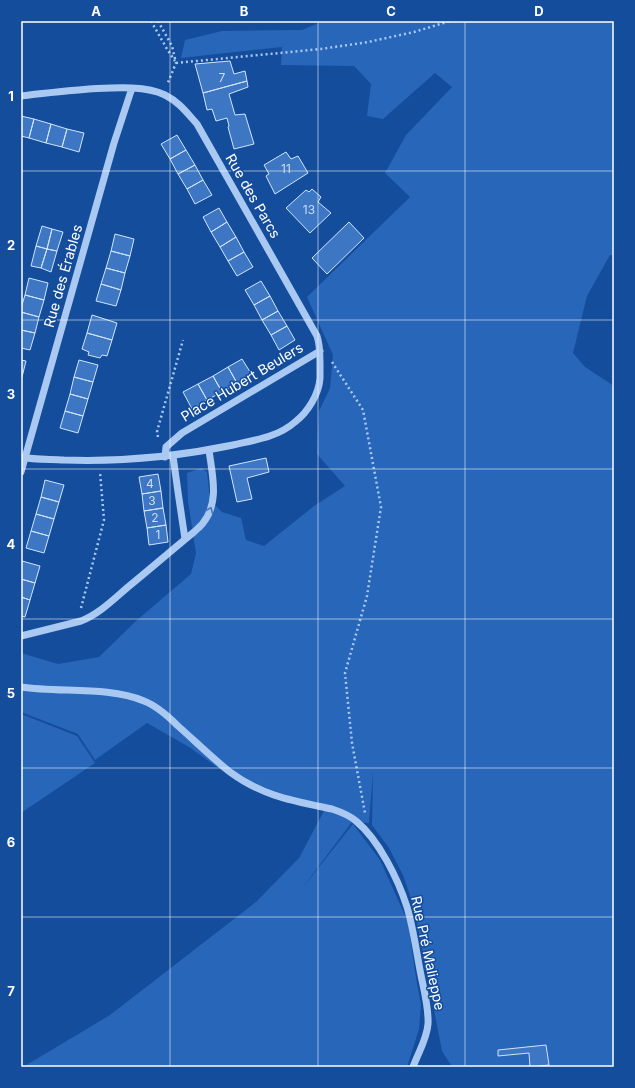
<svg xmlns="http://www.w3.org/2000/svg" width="635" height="1088" viewBox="0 0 635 1088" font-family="Inter,sans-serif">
  <rect width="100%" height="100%" fill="#144d9b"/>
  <path fill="#2766b9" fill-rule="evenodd" d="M324 21H614V255H610L587 296 573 353 585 367 614 386V1067H452L442 1051 414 907 403 875 389 848 372 825 373 772 369 823 352 822 300 891 353 824 380 860 408 922 416 978 421 1005 419 1029 407 1067H23L110 1015 256 902 299 858 326 807 286 795 228 775 189 747 147 723 95 760 78 734 21 712V653L58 664 99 657 137 620 191 574 196 553 188 501 187 473 201 468 207 472 210 500 222 512 241 518 246 540 264 546 314 506 345 486 317 454 319 411 330 388 333 355 307 297 410 197 385 173 406 135 452 87 435 73 383 119 367 116 371 84 354 66 281 65 282 47 181 58 185 40 222 31 302 30ZM546 1045 549 1065 531 1067 529 1053 498 1056V1050Z
    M21 714 77 736 95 763 21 813Z"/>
  <path fill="#3d76c2" stroke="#d1e4fd" d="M230 61 234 74 245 71 247 81 203 93 195 64Z
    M247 81 248 87 229 94 235 115 245 114 254 144 234 149 228 127 229 126 227 118 216 121 212 109 207 110 203 93Z
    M21 116 34 119 29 138 21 136Z
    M34 119 51 124 46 143 29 138Z
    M51 124 67 129 62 147 46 143Z
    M67 129 84 133 79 152 62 147Z
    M177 135 186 150 170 159 161 144Z
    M186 150 195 165 178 174 170 159Z
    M286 152 291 159 298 156 308 173 275 194 266 176 269 174 264 165Z
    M195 165 203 180 187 189 178 174Z
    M203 180 212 195 195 204 187 189Z
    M312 189 321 197 318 202 331 213 310 233 286 208 306 190 309 192Z
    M219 208 227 222 211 232 203 217Z
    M227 222 236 237 220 247 211 232Z
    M349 222 364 238 327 274 312 258Z
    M42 226 52 229 47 249 36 246Z
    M52 229 63 232 57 251 47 249Z
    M115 234 134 239 130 256 111 251Z
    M236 237 244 252 228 261 220 247Z
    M36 246 47 249 41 268 31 266Z
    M47 249 57 251 51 272 41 268Z
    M111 251 130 256 125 273 106 268Z
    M244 252 253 267 237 276 228 261Z
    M106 268 125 273 121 290 101 284Z
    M29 278 48 283 44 300 25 295Z
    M261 281 270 296 254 305 245 290Z
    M101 284 121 290 116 306 96 301Z
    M25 295 44 300 39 317 21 312V308Z
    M270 296 278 311 262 320 254 305Z
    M278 311 287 326 271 335 262 320Z
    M21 312 39 317 35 333 21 330Z
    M92 315 117 323 112 340 87 333Z
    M287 326 295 340 279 350 271 335Z
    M21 330 35 333 30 350 21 348Z
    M87 333 112 340 107 356 102 355 100 358 88 355 89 352 82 349Z
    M242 359 252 375 237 383 228 367Z
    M21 360 26 361 22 377 21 376Z
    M79 360 98 365 93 382 74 377Z
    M228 367 237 383 222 392 213 376Z
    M213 376 222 392 207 400 198 384Z
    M74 377 93 382 88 399 70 394Z
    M198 384 207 400 192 409 183 392Z
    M70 394 88 399 83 416 65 411Z
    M65 411 83 416 78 433 60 428Z
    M266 458 269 472 247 478 252 499 237 502 229 466Z
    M158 474 161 491 142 494 139 477Z
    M45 480 64 485 59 502 41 497Z
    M161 491 163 508 144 511 142 494Z
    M41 497 59 502 54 519 36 514Z
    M163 508 166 525 147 528 144 511Z
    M36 514 54 519 49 536 31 531Z
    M166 525 168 542 149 545 147 528Z
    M31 531 49 536 44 553 26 548Z
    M22 561 40 566 35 583 21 579V566Z
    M21 579 35 583 30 600 21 597Z
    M21 597 30 600 25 617 21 616Z
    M546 1045 549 1065 530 1067 529 1053 498 1056V1050Z"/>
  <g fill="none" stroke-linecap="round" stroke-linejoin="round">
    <path stroke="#a9c9f3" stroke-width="2.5" stroke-dasharray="2 3" stroke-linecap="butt" d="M151 21 167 49 175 61
      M158 21 172 46 176 63 167 85
      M176 63 321 49 368 42 414 32 450 21
      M332 362 363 410 381 507 367 596 345 673 352 743 365 813
      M158 437 157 432 158 428 183 340
      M81 608 104 520 100 472"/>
    <path stroke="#a9c9f3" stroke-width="7" d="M21 96C44 93 66 91 89 89 112 88 144 85 165 95 179 102 187 113 197 124L317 336C320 345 320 353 320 363 320 368 320 373 320 378 319 394 308 412 295 422 278 437 255 440 233 445 176 457 122 462 64 460 50 459 35 460 21 457
      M173 456 178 492 185 539
      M165 457 166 447 182 433 320 351
      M21 472 114 143 132 88
      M21 636 81 621C99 614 114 599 128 587 150 569 172 550 194 532 197 529 201 526 203 523 220 502 212 474 209 450
      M21 687C60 693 108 686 144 701 157 706 168 716 178 726 195 741 212 758 230 772 262 796 294 801 332 809 341 812 349 815 356 821 379 840 398 879 407 907 413 927 416 949 420 970 423 987 429 1007 428 1024 427 1039 418 1053 413 1067"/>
  </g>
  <defs><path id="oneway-chevron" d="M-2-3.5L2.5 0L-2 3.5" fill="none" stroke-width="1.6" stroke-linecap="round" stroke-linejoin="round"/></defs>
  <use stroke="#4878ba" href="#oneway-chevron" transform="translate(210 510) rotate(-68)"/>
  <path fill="none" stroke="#fff" stroke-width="1" stroke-opacity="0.55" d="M170 21V1067M318 21V1067M465 21V1067M21 171H614M21 320H614M21 469H614M21 619H614M21 768H614M21 917H614"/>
  <g text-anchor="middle" stroke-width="3" stroke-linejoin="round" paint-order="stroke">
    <g font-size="12" fill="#ceddf0">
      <text x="222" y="82">7</text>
      <text x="286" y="173">11</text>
      <text x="309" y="214">13</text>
      <text x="150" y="488">4</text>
      <text x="152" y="505">3</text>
      <text x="155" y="522">2</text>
      <text x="158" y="539">1</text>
    </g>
    <g font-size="14" fill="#fff" stroke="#144d9b">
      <text transform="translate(253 196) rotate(60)" y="5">Rue des Parcs</text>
      <text transform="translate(63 276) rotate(-74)" y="5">Rue des Érables</text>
      <text transform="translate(242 382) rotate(-31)" y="5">Place Hubert Beulers</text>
      <text transform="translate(428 953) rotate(78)" y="5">Rue Pré Malieppe</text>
    </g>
  </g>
  <rect width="635" height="1088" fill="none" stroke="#144d9b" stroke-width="44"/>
  <rect x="22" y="22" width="591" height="1044" fill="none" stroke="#fff" stroke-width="1.5"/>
  <g font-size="13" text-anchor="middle" font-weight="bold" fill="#fff">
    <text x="96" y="16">A</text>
    <text x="244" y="16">B</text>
    <text x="391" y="16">C</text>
    <text x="539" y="16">D</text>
    <text x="11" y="101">1</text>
    <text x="11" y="250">2</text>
    <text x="11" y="399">3</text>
    <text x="11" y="549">4</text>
    <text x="11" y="698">5</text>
    <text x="11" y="847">6</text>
    <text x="11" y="996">7</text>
  </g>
</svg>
